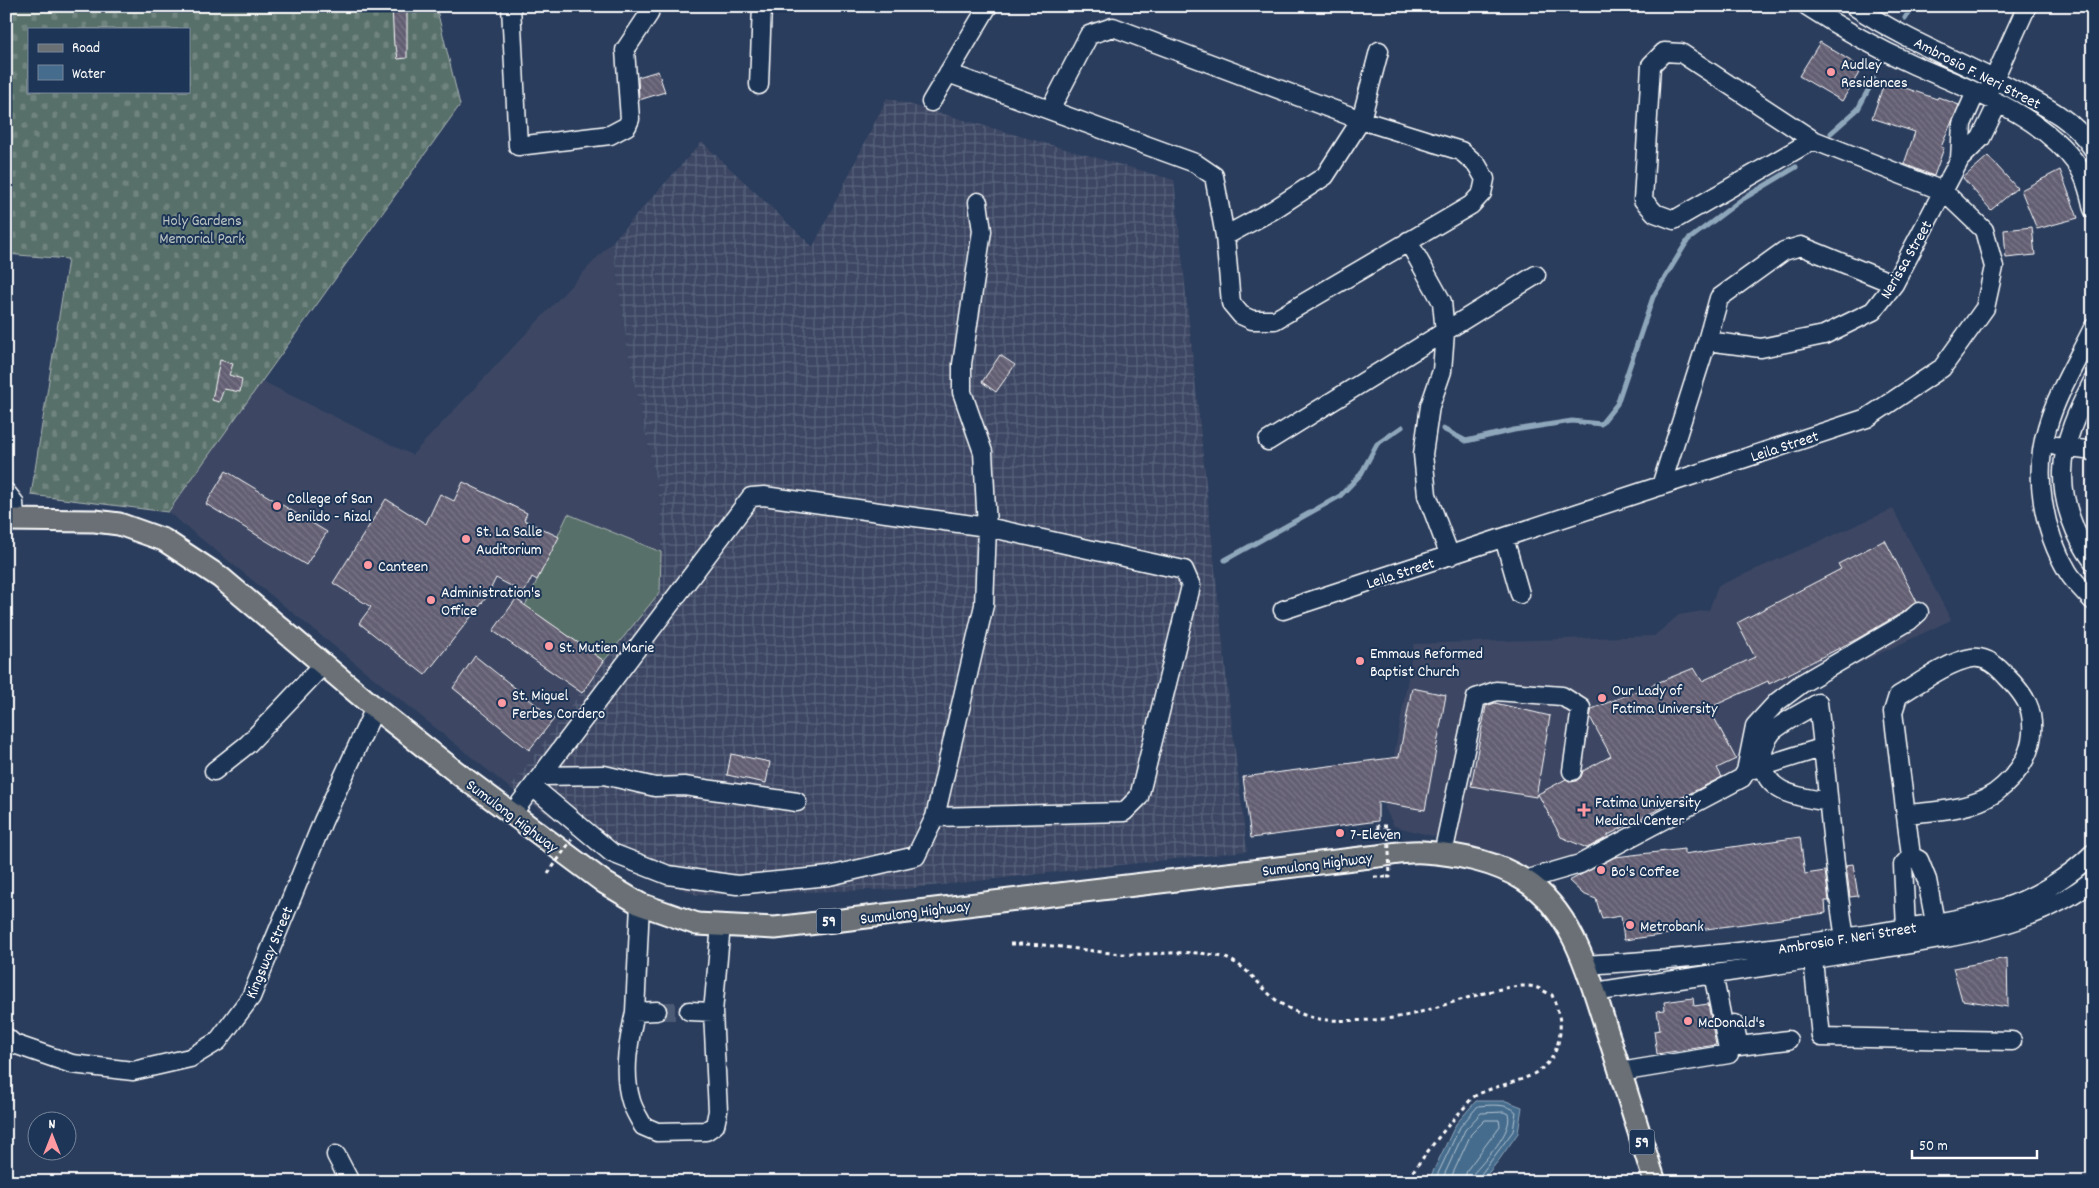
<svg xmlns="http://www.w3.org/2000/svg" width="2099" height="1188" viewBox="0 0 2099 1188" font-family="Dekko,sans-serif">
  <defs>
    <pattern id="industrial-grid" width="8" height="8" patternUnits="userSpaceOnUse" patternTransform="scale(1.25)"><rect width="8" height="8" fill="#3c4764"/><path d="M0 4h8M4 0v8" fill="none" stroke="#59637b"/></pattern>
    <pattern id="cemetery-stones" width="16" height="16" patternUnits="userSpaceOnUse" patternTransform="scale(1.25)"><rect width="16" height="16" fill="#586f6a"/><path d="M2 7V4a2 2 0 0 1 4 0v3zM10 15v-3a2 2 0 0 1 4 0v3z" fill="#718580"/></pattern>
    <pattern id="building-back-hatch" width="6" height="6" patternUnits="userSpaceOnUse" patternTransform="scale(1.25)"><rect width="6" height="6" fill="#645f73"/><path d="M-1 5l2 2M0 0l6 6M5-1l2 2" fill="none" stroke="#7b7788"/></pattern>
  </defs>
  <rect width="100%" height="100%" fill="#2b3d5d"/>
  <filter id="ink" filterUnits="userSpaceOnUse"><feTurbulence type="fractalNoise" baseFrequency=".02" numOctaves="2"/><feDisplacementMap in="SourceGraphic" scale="10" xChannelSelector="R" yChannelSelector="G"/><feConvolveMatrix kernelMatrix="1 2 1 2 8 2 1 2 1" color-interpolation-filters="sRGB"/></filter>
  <g filter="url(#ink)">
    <path fill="#3c4764" d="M612 242 629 358 662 509 660 592 510 788 168 512 262 381 412 455Z
      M1893 509 1951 620 1813 685 1771 724 1762 775 1756 782 1548 886 1531 872 1506 857 1478 848 1394 826 1385 808 1414 644 1654 636 1679 615 1709 610 1718 586Z"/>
    <path fill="url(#industrial-grid)" d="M887 98 1174 180 1227 683 1247 851 904 889 697 895 615 862 510 788 604 661 660 592 662 509 629 358 612 242 702 142 813 247Z"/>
    <path fill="#586f6a" stroke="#acb7b4" d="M568 514 661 552 660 592 604 661 525 606Z"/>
    <path fill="url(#cemetery-stones)" stroke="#acb7b4" fill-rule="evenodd" d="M6 6H436L460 105 168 512 31 495 68 259 6 254ZM29 29H189V91H29Z"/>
    <path fill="#456c8d" stroke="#8fa7bb" d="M1476 1101H1506L1522 1107 1518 1133 1499 1160 1481 1182H1428L1456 1124Z"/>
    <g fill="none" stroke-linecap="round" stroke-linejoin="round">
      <path stroke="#b5c4d1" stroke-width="1" d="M1434 1182 1460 1127 1478 1106C1490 1105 1508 1103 1516 1112L1513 1131 1479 1177 1478 1182
        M1441 1182 1465 1130 1481 1113 1504 1112 1508 1114C1514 1131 1484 1161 1473 1174L1472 1182
        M1449 1182 1471 1134 1485 1120H1499L1500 1126 1467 1170 1464 1182"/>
      <path stroke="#8fa7bb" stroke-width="5" d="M1905 18 1913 6
        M1831 133 1858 109 1874 79
        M1443 429 1466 441 1514 430 1572 421 1601 424 1617 404 1653 297 1688 240 1741 200 1796 167
        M1225 560 1340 496 1361 474 1377 444 1402 427"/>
    </g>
    <path fill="url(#building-back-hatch)" stroke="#fff" d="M392 6H407V58L398 59 396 46H394Z
      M1820 42 1862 68 1842 101 1799 76Z
      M658 71 665 92 639 100 638 77Z
      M1885 81 1937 99 1938 97 1959 105 1941 147 1944 148 1934 176 1904 164 1915 132 1872 118Z
      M1988 156 2017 188 1991 210 1963 178Z
      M2060 170 2078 218 2037 229 2021 190Z
      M2032 227 2035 255 2006 258 2004 230Z
      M1000 355 1015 365 996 392 982 382Z
      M220 360 233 364 229 375 242 379 240 392 224 389 219 402 212 400Z
      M226 471 327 532 306 565 206 504Z
      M463 482 527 513 524 520 559 537 537 580 532 577 524 593 496 578 486 598 425 675 359 623 371 607 333 583 386 499 426 524 440 494 454 501Z
      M1885 540 1917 602 1903 612 1857 639 1769 684 1768 681 1709 708 1736 759 1717 768 1722 777 1608 835V837L1587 848 1561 837 1538 794 1566 779 1571 782 1576 781 1581 777 1583 771 1611 756 1590 717 1592 709 1694 668 1702 681 1755 657 1737 623 1841 569 1838 564Z
      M516 599 604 661 582 693 493 631Z
      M475 656 554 719 529 750 453 688Z
      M1412 688 1446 695 1425 810 1378 802V821L1251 838 1243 777 1399 757Z
      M1495 703 1550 716 1536 797 1471 786 1486 706Z
      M731 754 770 762 766 783 727 775Z
      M1800 837 1805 874 1825 871 1829 901H1825L1826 913 1624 940 1621 916 1602 919 1596 899 1583 894 1569 881 1615 857 1684 849V854Z
      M1853 864 1858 896 1850 897 1846 865Z
      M2007 958 2008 1007 1962 1000 1953 968Z
      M1693 998 1694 1006 1708 1004 1716 1045 1657 1054 1654 1031 1660 1030 1657 1011 1665 1010 1664 1002Z"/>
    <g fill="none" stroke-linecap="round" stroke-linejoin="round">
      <path stroke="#4b5a75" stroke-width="18" stroke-dasharray="18 9" stroke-linecap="butt" d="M657 1011H689"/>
      <defs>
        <path id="minor" d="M511 6 518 146 610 135 627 126 630 119 625 50 649 14 650 6
          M1807 6C1842 29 1876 48 1914 65 1970 90 2041 114 2078 166 2086 178 2090 195 2093 209
          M1854 6C1903 39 1959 61 2011 88 2041 104 2074 119 2093 149
          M1664 52 1681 53 1813 140 1674 220 1655 213 1643 200 1651 65Z
          M948 73 1195 163 1214 176 1225 236 1231 303 1241 315 1252 320H1275L1471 205 1482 193 1485 179 1477 165 1461 151 1361 120 1113 27 1089 35 1050 110
          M759 85 762 6
          M1989 90 2027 6
          M931 102 988 6
          M1960 159 1962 124 1976 92
          M1225 236 1273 210 1325 176 1361 120 1379 51
          M1408 241 1442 302 1445 332 1442 371 1430 406 1423 454 1427 495 1450 556
          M2093 328C2077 361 2057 393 2047 428 2033 474 2043 531 2068 572 2074 582 2085 592 2093 601
          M1707 341 1761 348 1824 335 1873 311 1894 284 1960 159 1981 138 1998 103
          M2093 381C2079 408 2063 441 2063 472 2062 502 2075 537 2093 561
          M1268 441 1536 275
          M2056 446 2093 451
          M1661 486 1707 341 1719 298 1784 251 1801 246 1894 284
          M6 492 14 502 15 519
          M1504 538 1520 594
          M1283 610 1867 418 1942 368 1985 308 1994 267 1984 230 1943 191 1813 140
          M1754 769 1824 747
          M214 771 248 744 323 665
          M541 776 604 775 655 787 684 786 797 802
          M533 787 612 853 668 875 737 885 829 876 916 856 935 817 984 605 987 527 983 452 962 392V364L982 231 978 202
          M1828 802C1803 797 1764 795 1763 761 1762 751 1765 741 1772 732 1779 724 1807 710 1818 703 1828 781 1832 860 1845 938
          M512 814 751 497 764 496 987 527 1184 570 1191 586 1139 797 1124 812 935 817
          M1907 814C1935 811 1970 810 1995 793 2020 774 2037 748 2031 715 2029 701 2017 687 2007 677 1998 667 1987 656 1972 658 1949 661 1918 684 1898 696L1893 712 1911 856 1903 865 1906 928 1909 944
          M1443 854 1476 698 1496 691 1562 696 1581 708 1572 771
          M1911 856 1919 860 1927 880 1937 933
          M1525 880 1580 864 1742 778 1746 771 1755 726 1777 702 1801 684 1909 621 1919 612
          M640 904 635 1012 657 1011
          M1813 960 1821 1037 2012 1041
          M1584 965C1680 960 1775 949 1870 934 1914 927 1960 920 2003 908 2035 898 2069 877 2093 853
          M1594 992C1684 978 1774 966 1864 951 1940 939 2031 930 2093 880
          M689 1011 713 1012 721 925
          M635 1012C629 1040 622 1072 631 1101 633 1109 639 1118 643 1126L657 1132 706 1131 715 1125 718 1111 713 1012
          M1734 1024 1739 1046 1788 1040
          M6 1037 14 1044 72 1064 133 1071 190 1058 218 1041 251 997 323 821 375 708
          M1620 1072 1729 1054 1713 974
          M336 1155 350 1182"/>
        <path id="major" d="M6 520 95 521 119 524 164 540 220 577 375 708 460 775 605 883 640 904 697 924 775 928 1378 856C1392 854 1408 851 1423 852 1457 854 1496 862 1524 880 1576 913 1591 983 1609 1037 1625 1085 1639 1134 1655 1182"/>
      </defs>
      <use href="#minor" stroke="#fff" stroke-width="21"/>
      <use href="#major" stroke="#fff" stroke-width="25"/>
      <path stroke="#fff" stroke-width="3" stroke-dasharray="4 4" stroke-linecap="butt" d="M1378 837V826H1388
        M1374 877H1387
        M1010 944C1048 943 1084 951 1122 954 1154 956 1198 947 1228 959 1249 968 1259 986 1276 1000 1290 1011 1311 1019 1328 1020 1353 1021 1379 1021 1404 1016 1437 1010 1507 980 1535 987 1541 989 1547 993 1552 995 1559 1012 1563 1025 1558 1043 1547 1084 1505 1079 1475 1096 1470 1099 1466 1106 1462 1110 1441 1132 1423 1158 1405 1182"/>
      <use href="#minor" stroke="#1d3557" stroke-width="18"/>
      <use href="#major" stroke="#6a7074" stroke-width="21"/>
      <path stroke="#fff" stroke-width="3" stroke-dasharray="4 4" stroke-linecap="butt" d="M548 874 572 839
        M1387 877H1390L1388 826"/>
    </g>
  </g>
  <g fill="#ff9aa2" stroke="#1d3557" stroke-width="2">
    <circle cx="1831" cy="72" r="5"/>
    <circle cx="277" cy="506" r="5"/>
    <circle cx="466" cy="539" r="5"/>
    <circle cx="368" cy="565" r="5"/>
    <circle cx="431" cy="600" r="5"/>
    <circle cx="549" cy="646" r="5"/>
    <circle cx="1360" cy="661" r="5"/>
    <circle cx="1602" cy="698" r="5"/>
    <circle cx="502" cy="703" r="5"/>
    <path d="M1581.5 802.5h5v5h5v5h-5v5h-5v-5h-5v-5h5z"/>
    <circle cx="1340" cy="833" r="5"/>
    <circle cx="1601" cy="870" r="5"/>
    <circle cx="1630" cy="925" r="5"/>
    <circle cx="1688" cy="1021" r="5"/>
  </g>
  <g text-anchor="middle" stroke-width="4" stroke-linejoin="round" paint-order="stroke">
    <g fill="#1d3557" stroke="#bbc2cd" stroke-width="1">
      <rect x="816.5" y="908.5" width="25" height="25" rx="4"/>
      <rect x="1629.5" y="1129.5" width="25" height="25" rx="4"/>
    </g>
    <g font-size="15" font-weight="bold" fill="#fff">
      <text x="829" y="926">59</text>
      <text x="1642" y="1147">59</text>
    </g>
    <g font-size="16" fill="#fff" stroke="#1d3557" text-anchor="start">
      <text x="1841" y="69">Audley<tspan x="1841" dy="18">Residences</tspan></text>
      <text x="287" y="503">College of San<tspan x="287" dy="18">Benildo - Rizal</tspan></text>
      <text x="476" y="536">St. La Salle<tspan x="476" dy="18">Auditorium</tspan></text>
      <text x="378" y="571">Canteen</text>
      <text x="441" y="597">Administration's<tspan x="441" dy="18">Office</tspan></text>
      <text x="559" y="652">St. Mutien Marie</text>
      <text x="1370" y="658">Emmaus Reformed<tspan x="1370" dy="18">Baptist Church</tspan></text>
      <text x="1612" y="695">Our Lady of<tspan x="1612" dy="18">Fatima University</tspan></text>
      <text x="512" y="700">St. Miguel<tspan x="512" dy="18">Ferbes Cordero</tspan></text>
      <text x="1595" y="807">Fatima University<tspan x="1595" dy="18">Medical Center</tspan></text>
      <text x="1350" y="839">7-Eleven</text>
      <text x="1611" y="876">Bo's Coffee</text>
      <text x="1640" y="931">Metrobank</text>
      <text x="1698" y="1027">McDonald's</text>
    </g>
    <g font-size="16" fill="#fff" stroke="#1d3557">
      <text transform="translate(1978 72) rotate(27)" y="6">Ambrosio F. Neri Street</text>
      <text transform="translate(1905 259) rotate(-60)" y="6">Nerissa Street</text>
      <text transform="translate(1784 445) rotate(-18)" y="6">Leila Street</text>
      <text transform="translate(1400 572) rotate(-18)" y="6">Leila Street</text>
      <text transform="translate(513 815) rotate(37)" y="6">Sumulong Highway</text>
      <text transform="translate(1317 863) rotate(-7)" y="6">Sumulong Highway</text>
      <text transform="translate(915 911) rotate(-7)" y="6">Sumulong Highway</text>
      <text transform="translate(1847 937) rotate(-9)" y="6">Ambrosio F. Neri Street</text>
      <text transform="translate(268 952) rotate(-67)" y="6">Kingsway Street</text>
    </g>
    <g font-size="16" fill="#bcc5c3" stroke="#1d3557">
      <text x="202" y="225">Holy Gardens<tspan x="202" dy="18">Memorial Park</tspan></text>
    </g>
  </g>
  <rect width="2099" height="1188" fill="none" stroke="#1d3557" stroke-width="25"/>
  <rect x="12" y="12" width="2074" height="1163" fill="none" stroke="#fff" stroke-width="2" filter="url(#ink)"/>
  <rect x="28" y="28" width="162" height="65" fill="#1d3557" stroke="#77869a"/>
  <rect x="38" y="44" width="25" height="8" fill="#6a7074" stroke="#77869a"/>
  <text x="72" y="52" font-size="15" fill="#ffffff">Road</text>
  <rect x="38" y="65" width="25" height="15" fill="#456c8d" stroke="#77869a"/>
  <text x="72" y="78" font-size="15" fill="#ffffff">Water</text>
  <g transform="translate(52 1136)"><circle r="24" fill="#1d3557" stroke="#77869a"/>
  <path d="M0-4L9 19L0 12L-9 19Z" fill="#ff9aa2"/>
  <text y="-8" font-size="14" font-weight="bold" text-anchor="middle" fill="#ffffff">N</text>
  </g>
  <path d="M1912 1150v8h125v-8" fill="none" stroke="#ffffff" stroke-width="2.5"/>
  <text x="1919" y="1150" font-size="15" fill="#ffffff" stroke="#1d3557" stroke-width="4" paint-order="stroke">50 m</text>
</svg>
